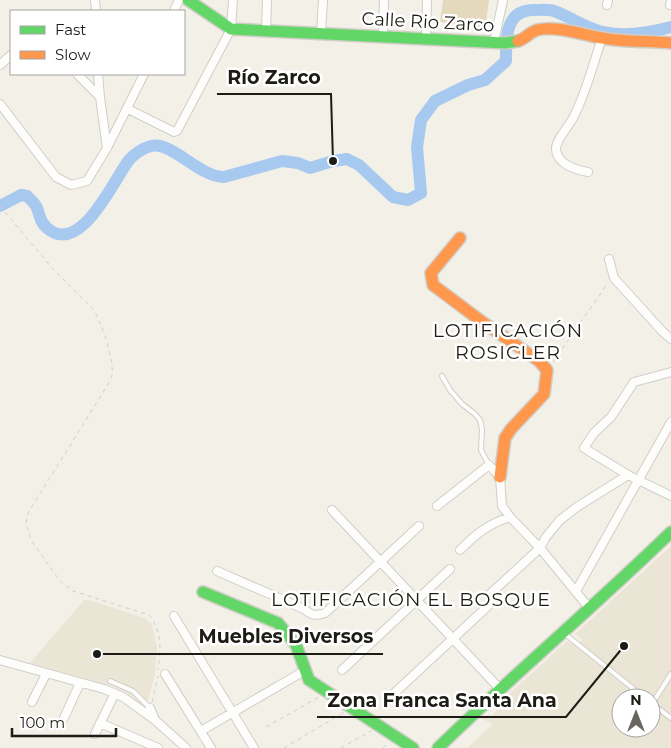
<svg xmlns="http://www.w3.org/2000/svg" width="671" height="748" viewBox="0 0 671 748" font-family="Montserrat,sans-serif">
  <rect width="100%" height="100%" fill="#f3f0e8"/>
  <path fill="#ebe5d5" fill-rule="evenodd" d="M671 546V748H467L493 724 482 719 486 716 493 715 496 711V706L567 641 577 647 582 639 575 634ZM621 698H651V728H621Z
    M84 600H89L145 618 152 625 157 647 155 673 149 699 141 704 126 692 110 685 30 663Z"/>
  <path fill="#e5d9bd" d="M443 0H489L485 29 440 22Z"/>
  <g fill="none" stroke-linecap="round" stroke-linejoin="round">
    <path stroke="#a7c9ef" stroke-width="12" d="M0 206 21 195 27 196C31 200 35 203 37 208 40 216 40 222 47 228 81 257 114 179 129 160 134 154 143 148 151 146 172 141 199 177 224 177L282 161 298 163 310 168 333 161 347 159 359 165 393 197 408 200 421 193 417 147 421 120 435 101 468 85 485 80 506 61C506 38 505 9 535 10 541 10 548 9 554 11 571 17 585 28 603 32 626 37 649 33 671 27"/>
    <defs>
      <path id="lane" d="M442 376 450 390 462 404 475 414 480 420 482 429 481 450 489 465
        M565 634 645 698
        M110 681 133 691 150 708
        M651 703 671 718
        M652 704 671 674"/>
      <path id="street" d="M95 0 96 11
        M607 5 608 0
        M670 5 671 0
        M174 11 179 0
        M266 31 267 0
        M321 34 323 0
        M383 37 384 0
        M426 40 427 0
        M494 42 503 0
        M0 65 11 55
        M77 74 100 97
        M98 74 100 97 107 148
        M0 104 56 177 71 185 87 181 107 148 144 74
        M128 109 174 132 177 131 231 29 233 0
        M588 172C576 170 556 164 556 148 556 140 569 126 573 118 586 94 593 64 602 38
        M609 259 614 278 662 331 671 339
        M671 372 634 382 611 417 594 433 584 448 628 475 671 496
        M437 506 489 465 500 477 502 506 510 517
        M332 510 500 689
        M460 550C476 534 488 524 510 517L540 548 590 609
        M217 571 304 609C312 616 316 616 325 613L419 526
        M576 591 671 422
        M489 595 540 548 546 537 560 520 577 507 628 475
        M174 616 254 748
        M0 660 104 689 123 697 155 720
        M342 670 450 569
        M165 674 211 748
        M388 699 488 606
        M32 702 46 674
        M150 708 155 720 186 748
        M64 718 80 683
        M100 723 158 748
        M201 731 304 671
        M95 734 115 693"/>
      <path id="fast" d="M188 0 231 29 505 43 518 41
        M203 592 278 623 296 645 309 680 413 748
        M438 748C514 674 595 606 671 532"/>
      <path id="slow" d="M518 41C525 39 530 32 537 30 555 25 584 35 602 38 624 42 648 41 671 43
        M460 238 431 273 433 285 481 321 539 361 547 370 544 394 511 429 505 438 500 477"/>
    </defs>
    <use href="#lane" stroke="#d1cec8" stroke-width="6"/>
    <use href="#street" stroke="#d1cec8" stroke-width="10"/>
    <use href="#fast" stroke="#d1cec8" stroke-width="14"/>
    <use href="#slow" stroke="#d1cec8" stroke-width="14"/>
    <path stroke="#d1cfcc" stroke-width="1" stroke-dasharray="4 4" stroke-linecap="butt" d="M0 206 52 268 94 310C102 325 114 358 112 375 111 379 109 383 107 386L28 513 26 523 31 540 60 581 66 586 73 591 149 615C162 630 161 651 158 670
      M553 362 608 283
      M152 702 158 676
      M341 712 348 717
      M266 727 319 697
      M284 748 341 714
      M341 748 371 731
      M383 748 389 742"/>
    <use href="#lane" stroke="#fdfdfc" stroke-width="4"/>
    <use href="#street" stroke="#fdfdfc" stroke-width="8"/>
    <use href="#fast" stroke="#63d668" stroke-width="11"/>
    <use href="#slow" stroke="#ff974d" stroke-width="11"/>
  </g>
  <g text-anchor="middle" stroke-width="5" stroke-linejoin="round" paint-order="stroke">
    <g font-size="18" fill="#1d1b15" stroke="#fff">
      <text transform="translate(428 22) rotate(3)" y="6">Calle Rio Zarco</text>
    </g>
    <g font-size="19" letter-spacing="1" fill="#1d1b15" stroke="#fff">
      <text x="508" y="337">LOTIFICACIÓN<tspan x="508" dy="22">ROSICLER</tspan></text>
      <text x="411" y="606">LOTIFICACIÓN EL BOSQUE</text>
    </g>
  </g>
  <path fill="none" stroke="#1d1b15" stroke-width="2" d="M333 161L331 94H217M97 654L188 654H383M624 646L566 717H317"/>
  <g fill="#1d1b15" stroke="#fff" stroke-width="2">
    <circle cx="333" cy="161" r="5"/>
    <circle cx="97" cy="654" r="5"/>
    <circle cx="624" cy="646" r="5"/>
  </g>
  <g font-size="19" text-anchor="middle" font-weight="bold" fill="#1d1b15" stroke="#fff" stroke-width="5" stroke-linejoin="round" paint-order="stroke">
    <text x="274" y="84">Río Zarco</text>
    <text x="286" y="643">Muebles Diversos</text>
    <text x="442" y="707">Zona Franca Santa Ana</text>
  </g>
  <rect x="10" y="10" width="175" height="65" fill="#ffffff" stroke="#a5a4a1"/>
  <rect x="20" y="26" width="25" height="8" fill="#63d668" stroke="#a5a4a1"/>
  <text x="55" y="35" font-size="15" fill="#1d1b15">Fast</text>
  <rect x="20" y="51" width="25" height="8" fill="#ff974d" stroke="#a5a4a1"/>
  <text x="55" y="60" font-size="15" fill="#1d1b15">Slow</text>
  <g transform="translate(636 713)"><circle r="24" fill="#ffffff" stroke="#a5a4a1"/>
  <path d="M0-4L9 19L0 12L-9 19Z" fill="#68665f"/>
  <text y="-8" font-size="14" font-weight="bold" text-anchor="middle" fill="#1d1b15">N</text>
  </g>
  <path d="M12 728v8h104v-8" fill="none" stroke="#1d1b15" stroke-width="2.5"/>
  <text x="20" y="728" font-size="15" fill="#1d1b15" stroke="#ffffff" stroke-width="4" paint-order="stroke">100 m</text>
</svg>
